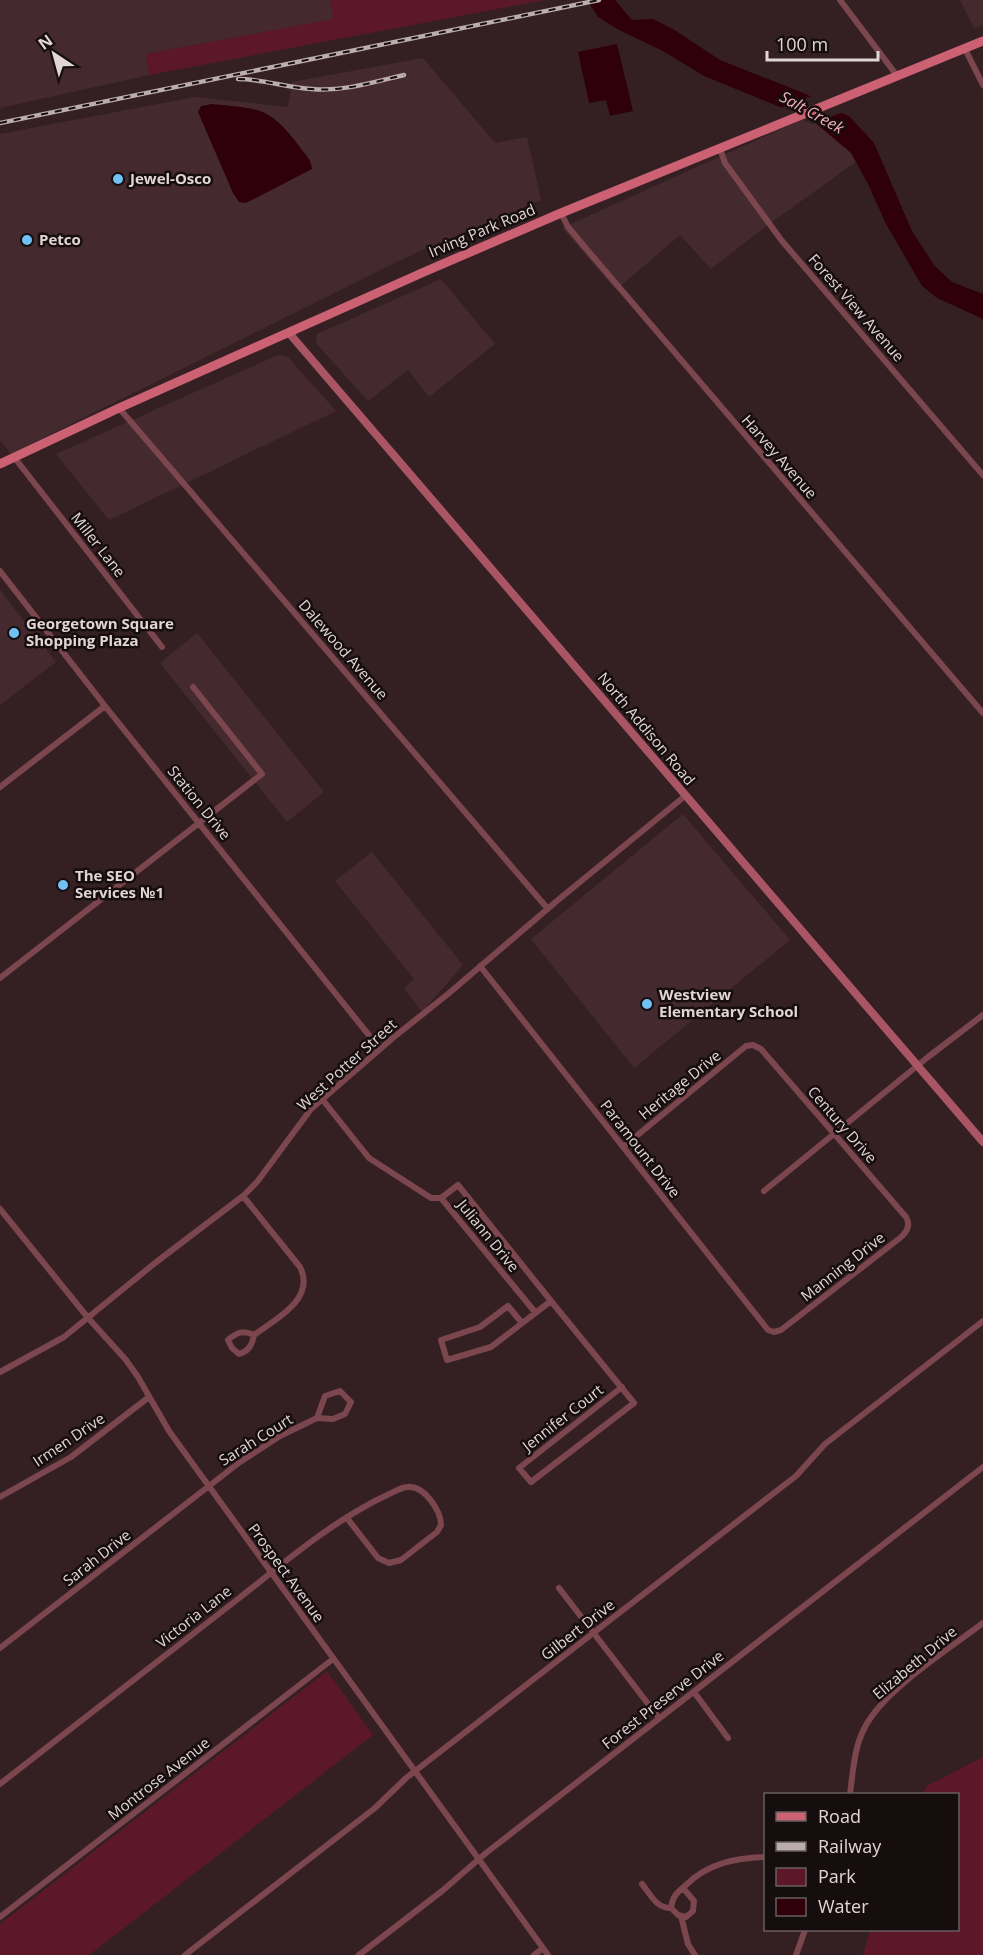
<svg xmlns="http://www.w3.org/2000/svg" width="983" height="1955" viewBox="0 0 983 1955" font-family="'Open Sans',sans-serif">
  <rect width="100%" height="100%" fill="#342023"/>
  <path fill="#442a2e" d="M0 0H330L334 19 146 54 149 75 0 108Z
    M960 0H983V25L974 28Z
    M423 58 495 143 527 137 541 200 413 254 11 454 0 440V134L195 97 288 107 292 82Z
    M810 116 864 156 765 227 711 269 680 235 616 290 562 228Z
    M441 279 495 344 429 397 408 370 368 401 316 343 317 334Z
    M278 355 288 357 336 411 109 520 56 454Z
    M0 590 56 662 0 705Z
    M197 633 324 792 287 822 160 663Z
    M683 814 790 940 634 1068 531 939Z
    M372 852 463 965 422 1012 404 988 414 979 335 881Z"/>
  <path fill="#5c1828" d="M330 0H544L149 75 146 54 333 19Z
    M327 1671 373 1735 89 1955H0V1924Z
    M983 1757V1955H863L870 1930H958V1794H922L927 1786Z"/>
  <path fill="#2f000a" d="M587 0H615L632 20 653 19 673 29 720 60 806 94 850 117 874 143 912 231 934 265 952 282 983 294V319L937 298 922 286 886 224 868 184 851 153 812 120 704 76 663 51 619 30 598 17Z
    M617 44 633 111 610 116 606 100 589 103 578 52Z
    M212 104C259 109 269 106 299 146 305 155 311 158 312 169L246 203 239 202 233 193 198 112 201 106Z"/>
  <path fill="#342023" d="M814 95 846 111 812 124 778 109Z"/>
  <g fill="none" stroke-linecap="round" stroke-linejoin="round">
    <path stroke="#7b464e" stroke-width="6" d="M840 0 898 77
      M965 49 983 85
      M720 149 725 163 782 241 983 475
      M561 213 568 227 583 245 983 713
      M119 408 548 909
      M14 457 162 647
      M0 571 105 706 380 1049
      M0 787 105 706
      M480 966 768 1330 774 1332 781 1330 900 1238C907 1232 911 1225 906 1217L761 1049 753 1045 746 1046 623 1147
      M0 978 262 774 193 687
      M322 1099 369 1158 431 1198H441L535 1312
      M764 1191 928 1057 983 1015
      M243 1196 300 1267C316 1299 276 1319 254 1335 243 1330 237 1332 228 1340L232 1348 239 1354C249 1351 252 1345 254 1335
      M441 1198 458 1185 551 1301
      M0 1209 89 1319 126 1360 138 1377 169 1431 548 1955
      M522 1323 508 1306 480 1327 441 1340 447 1360 491 1347 551 1301 634 1403 531 1482 519 1468 622 1387
      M0 1372 64 1337 155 1263 243 1196 257 1182 311 1109 394 1037 448 994 558 900 685 796
      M0 1497 71 1457 149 1397
      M559 1588 659 1718
      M0 1648 240 1462 280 1436 317 1418 333 1419 345 1414 351 1402 340 1391 325 1396 317 1418
      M694 1692 728 1738
      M0 1784C79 1722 158 1661 238 1599 285 1562 332 1521 387 1495 394 1492 401 1487 408 1487 424 1485 441 1511 441 1525L437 1532 401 1560 389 1563 378 1558 347 1518
      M850 1794C853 1772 854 1747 865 1727 884 1690 949 1649 983 1623
      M642 1884C651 1895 656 1908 671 1908
      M683 1888 694 1901 693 1911 686 1917 678 1915 671 1908C673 1895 677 1893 686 1885 708 1863 736 1858 766 1857
      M681 1916 688 1944 695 1955
      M0 1917 333 1659
      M185 1955 375 1808 406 1778 796 1476 825 1444 983 1321
      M359 1955 442 1891 486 1853 983 1467
      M534 1955 543 1948
      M796 1955 805 1930"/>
    <path stroke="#a95563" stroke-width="8" d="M289 333 983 1142"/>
    <path stroke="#cd6174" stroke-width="9" d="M0 464 119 408 424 272 561 213 983 41"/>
    <defs>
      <path id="rail" d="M238 79C263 79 287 88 312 89 342 92 374 82 404 75
        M0 123 599 0"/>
    </defs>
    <use href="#rail" stroke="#bbacae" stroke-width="4.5"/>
    <use href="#rail" stroke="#150d0e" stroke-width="2" stroke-dasharray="7" stroke-linecap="butt"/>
  </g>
  <g fill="#71c1f5" stroke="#150d0e" stroke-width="2">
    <circle cx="118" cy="179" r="6"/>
    <circle cx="27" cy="240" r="6"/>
    <circle cx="14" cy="633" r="6"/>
    <circle cx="63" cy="885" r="6"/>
    <circle cx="647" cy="1004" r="6"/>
  </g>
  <g text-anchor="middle" stroke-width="5" stroke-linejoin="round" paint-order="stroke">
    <g font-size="15" font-weight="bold" fill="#e2d5d6" stroke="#150d0e" text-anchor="start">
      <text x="130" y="184">Jewel-Osco</text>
      <text x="39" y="245">Petco</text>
      <text x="26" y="629">Georgetown Square<tspan x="26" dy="17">Shopping Plaza</tspan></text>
      <text x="75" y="881">The SEO<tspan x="75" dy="17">Services №1</tspan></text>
      <text x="659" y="1000">Westview<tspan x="659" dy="17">Elementary School</tspan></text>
    </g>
    <g font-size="15" fill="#e2d5d6" stroke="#150d0e">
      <text transform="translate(482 231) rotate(-23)" y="5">Irving Park Road</text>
      <text transform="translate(856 308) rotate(49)" y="5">Forest View Avenue</text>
      <text transform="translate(779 457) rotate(49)" y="5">Harvey Avenue</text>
      <text transform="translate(98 545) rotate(52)" y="5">Miller Lane</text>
      <text transform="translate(343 650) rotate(49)" y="5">Dalewood Avenue</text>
      <text transform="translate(646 729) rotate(50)" y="5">North Addison Road</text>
      <text transform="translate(199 803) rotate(51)" y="5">Station Drive</text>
      <text transform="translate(347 1065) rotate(-42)" y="5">West Potter Street</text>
      <text transform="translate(680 1085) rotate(-39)" y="5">Heritage Drive</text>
      <text transform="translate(842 1125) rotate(49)" y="5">Century Drive</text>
      <text transform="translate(640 1149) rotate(52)" y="5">Paramount Drive</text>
      <text transform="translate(488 1236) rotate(51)" y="5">Juliann Drive</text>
      <text transform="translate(843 1267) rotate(-38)" y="5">Manning Drive</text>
      <text transform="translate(563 1418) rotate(-38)" y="5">Jennifer Court</text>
      <text transform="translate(69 1440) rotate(-34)" y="5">Irmen Drive</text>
      <text transform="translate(256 1440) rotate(-32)" y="5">Sarah Court</text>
      <text transform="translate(97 1558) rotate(-38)" y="5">Sarah Drive</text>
      <text transform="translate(286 1573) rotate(54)" y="5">Prospect Avenue</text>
      <text transform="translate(194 1617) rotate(-38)" y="5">Victoria Lane</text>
      <text transform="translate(578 1630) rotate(-38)" y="5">Gilbert Drive</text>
      <text transform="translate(915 1663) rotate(-40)" y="5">Elizabeth Drive</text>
      <text transform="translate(663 1700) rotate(-38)" y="5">Forest Preserve Drive</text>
      <text transform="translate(159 1779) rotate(-38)" y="5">Montrose Avenue</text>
    </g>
    <g font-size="16" font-style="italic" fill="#f3afb8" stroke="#150d0e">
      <text transform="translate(812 112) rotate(29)" y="6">Salt Creek</text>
    </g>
  </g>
  <rect x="764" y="1793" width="195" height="138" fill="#150d0e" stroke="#675d5e" stroke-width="1.5"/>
  <rect x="776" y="1812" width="30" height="9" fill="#cd6174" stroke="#675d5e" stroke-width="1.5"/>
  <text x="818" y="1823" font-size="18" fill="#e2d5d6">Road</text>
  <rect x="776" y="1842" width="30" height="9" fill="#bbacae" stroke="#675d5e" stroke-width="1.5"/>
  <text x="818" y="1853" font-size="18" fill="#e2d5d6">Railway</text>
  <rect x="776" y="1868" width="30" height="18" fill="#5c1828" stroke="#675d5e" stroke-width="1.5"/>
  <text x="818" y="1883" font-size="18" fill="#e2d5d6">Park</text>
  <rect x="776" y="1898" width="30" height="18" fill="#2f000a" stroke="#675d5e" stroke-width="1.5"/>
  <text x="818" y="1913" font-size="18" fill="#e2d5d6">Water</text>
  <g transform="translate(54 54) rotate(324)" stroke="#150d0e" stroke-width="4.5" paint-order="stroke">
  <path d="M0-4.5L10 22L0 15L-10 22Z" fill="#e2d5d6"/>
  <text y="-9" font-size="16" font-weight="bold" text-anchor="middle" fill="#e2d5d6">N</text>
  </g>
  <path d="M767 51v9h111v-9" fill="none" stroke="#e2d5d6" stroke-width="3"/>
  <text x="776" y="51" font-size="18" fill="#e2d5d6" stroke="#150d0e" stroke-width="4.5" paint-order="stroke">100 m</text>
</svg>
